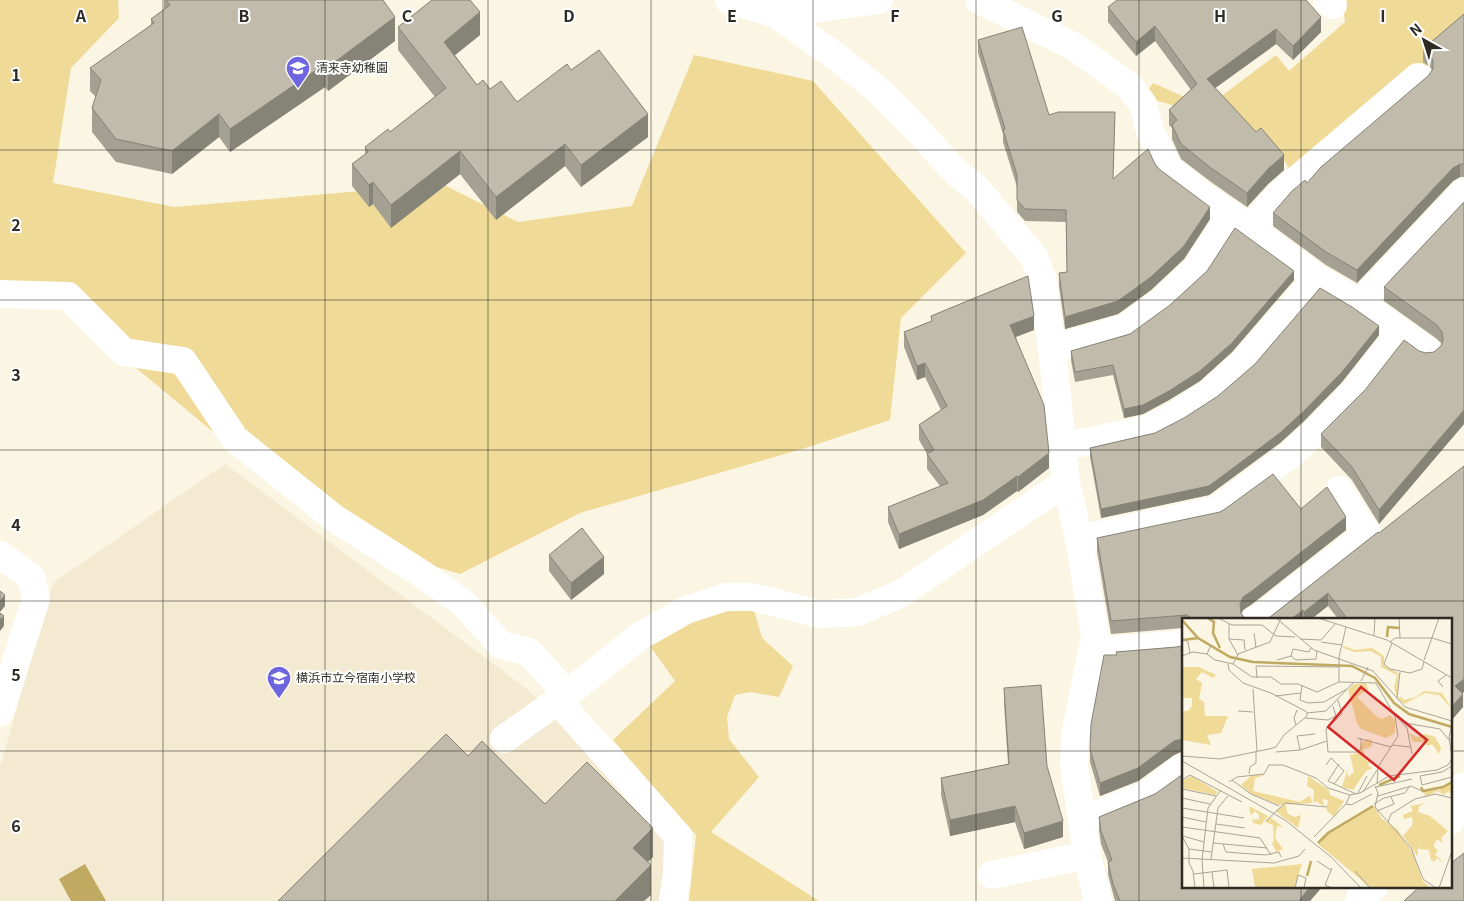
<svg xmlns="http://www.w3.org/2000/svg" width="1464" height="901" viewBox="0 0 1464 901" font-family="Georgia,'Noto Sans JP',serif">
  <rect width="100%" height="100%" fill="#fbf5e3"/>
  <path fill="#f3ead1" d="M225 464 519 683 560 716 660 828 668 859 662 901H0V767L53 583Z"/>
  <path fill="#f0da97" d="M0 0H118L119 18 71 68 53 183 174 207 442 184 518 222 632 206 694 55 813 81 966 253 901 318 890 420 802 449 580 513 460 574 341 538 65 309 0 291Z
    M1342 0H1464V77L1443 52 1293 175 1279 152 1211 116 1151 99 1146 93 1153 83 1207 107 1276 55 1289 71 1345 22Z
    M753 607 762 638 793 666 779 697 750 692 735 695 727 717 729 739 759 777 711 832 819 901H689L696 835 613 740 675 681 648 643 694 616Z"/>
  <path fill="#c0a960" d="M85 864 106 901H71L59 879Z"/>
  <g fill="none" stroke-linecap="round" stroke-linejoin="round">
    <path stroke="#fff" stroke-width="28" d="M729 0 776 14 838 58 878 90 914 126 948 164 964 179 976 188 1034 257 1042 278 1052 349 1066 482 1079 539 1095 636 1075 735 1074 766 1087 855 1098 901
      M979 0 1073 46 1129 86 1143 104 1150 131 1169 169 1202 195 1250 228 1317 278 1360 303 1428 351
      M1327 0 1333 5
      M776 14 879 0
      M1250 228 1281 193 1418 77
      M0 294 68 296 124 352 183 361 235 439 334 518 422 574 463 603 501 645 529 652 567 694
      M1360 303 1464 192
      M1052 349 1125 328 1161 302 1196 269 1231 215
      M1062 447 1148 429 1177 414 1209 393 1243 363 1317 278
      M1079 539 1216 510 1290 455 1315 432 1354 392 1401 332
      M0 555 31 577 36 599 0 712
      M1255 620 1260 618 1367 534 1339 490
      M1092 651 1175 645 1183 643
      M557 700 678 836 677 874 673 901
      M504 739 567 694 640 636 686 610 726 597H753L819 614 857 612 900 594 1066 482
      M1082 820 1146 795 1183 767
      M1450 821 1464 786
      M992 875 1087 855
      M1359 901 1360 898 1374 887"/>
  </g>
  <path fill="#a5a192" d="M164 0H383L395 41 328 91 325 87 230 152 219 137 172 174 116 162 92 132V108L96 97 90 91V68L151 25V19L164 10Z
    M1108 7 1321 32 1293 60 1276 44 1215 88 1284 170 1269 183 1247 207 1211 182 1181 159 1172 139V128L1169 125V110L1191 90 1155 41 1136 56 1108 22Z
    M1464 14V177H1460L1453 181 1357 283 1326 265 1273 226V213L1428 76 1432 70 1430 67 1423 62V49Z
    M398 27 480 35 455 55 477 85 490 89 517 102 571 70 648 137 581 187 565 166 496 220 460 174 391 228 373 204 369 207 352 186V164L365 155V147L390 132 435 97 398 50Z
    M978 40 1049 115 1113 179 1155 164 1159 169 1210 219 1184 259 1151 290 1118 314 1065 329 1059 286V273L1067 272 1066 222 1025 221 1017 212V187L1003 142V134L978 53Z
    M1464 202V424L1379 524 1352 480 1321 447V434L1419 351 1426 353 1434 352 1441 346 1442 344 1437 339 1384 301V287Z
    M1294 280 1232 352 1200 381 1169 400 1143 414 1124 418 1113 375 1075 382 1071 360V351L1130 334Z
    M931 316 1034 330 1016 337 1049 468 1018 492 1017 491 983 515 899 549 888 522V507L940 486 927 469V454L919 440V425L941 410 925 377 917 380 904 347V332L931 321Z
    M1379 335 1342 382 1304 421 1280 443 1209 495 1101 518 1090 457V448L1155 433Z
    M1464 466 1463 707 1450 722V620H1339L1328 606 1310 620H1264L1270 617 1378 532 1379 533Z
    M1301 509 1346 530 1252 604 1243 610 1241 614 1245 619 1247 620H1183V628L1111 634 1097 551V538Z
    M549 555 604 574 571 600 549 571Z
    M1183 646V752H1181L1174 755 1138 781 1100 796 1090 762V749L1116 655V652L1176 647Z
    M1004 688 1047 766 1063 837 1024 849 1015 822 950 836 941 795V778L1008 764 1004 704Z
    M1155 794 1183 887H1322L1310 901H1115L1108 875V862L1101 844 1099 830V817Z"/>
  <path fill="#868377" d="M480 12V35L444 64V42Z
    M395 17V41L328 91V67Z
    M1321 17V32L1293 60V46Z
    M1155 26V41L1136 56V42Z
    M1276 29V44L1207 94V79Z
    M325 64V87L230 152V129Z
    M219 114V137L172 174V151Z
    M648 114V137L581 187V165Z
    M565 144V166L496 220V197Z
    M460 151V174L391 228V205Z
    M1284 155V170L1269 183 1247 207V193L1269 168Z
    M1460 164V177L1453 181 1357 283V270L1453 168Z
    M373 182V204L369 207V185Z
    M1210 207V219L1184 259 1151 290 1118 314 1065 329V317Z
    M1294 271V280L1232 352 1200 381 1169 400 1143 414 1124 418V409Z
    M1034 316V330L1010 339V325Z
    M1379 326V335L1342 382 1304 421 1280 443 1209 495 1101 518V509Z
    M925 363V377L917 380V366Z
    M1464 410V424L1379 524V510Z
    M1049 453V468L1018 492V477Z
    M1017 476V491L983 515 899 549V534Z
    M1346 517V530L1252 604 1243 610 1240 617V604L1243 597Z
    M604 557V574L571 600V583Z
    M1328 593V606L1310 620H1304V612Z
    M5 595V606L0 612V601Z
    M1303 610V620H1290Z
    M4 616V626L0 631V620Z
    M1464 679V692L1455 699V686Z
    M1463 694V707L1450 722V709Z
    M1181 739V752L1174 755 1138 781 1100 796V783L1174 741Z
    M1015 806V822L950 836V820Z
    M1063 821V837L1024 849V833Z
    M653 828V857L633 877V848Z
    M651 865V895L644 901H615Z
    M1310 887H1322L1310 901H1299Z"/>
  <path fill="#c0bbaa" stroke="#868377" d="M166 0H383L395 17 328 67 325 64 230 129 219 114 172 151 116 139 92 108 101 80 90 68 154 23 151 19 170 5Z
    M432 0H470L480 12 444 42 477 85 483 80 490 89 501 81 517 102 567 64 571 70 599 50 648 114 581 165 565 144 496 197 460 151 391 205 373 182 369 185 352 164 368 152 365 147 388 129 390 132 446 88 398 27Z
    M1117 0H1306L1321 17 1293 46 1276 29 1207 79 1256 132 1261 128 1284 155 1269 168 1247 193 1211 168 1181 144 1172 125 1177 120 1169 110 1197 84 1155 26 1136 42 1108 7Z
    M1464 14V164H1460L1453 168 1357 270 1326 252 1273 213 1292 191 1305 180 1307 183 1321 167 1428 76 1433 69V61L1430 54 1423 49Z
    M1022 27 1049 115 1058 112H1115L1113 179 1148 149 1155 164 1159 169 1210 207 1184 246 1151 277 1118 301 1065 317 1059 273 1067 272 1066 210 1025 209 1017 200V175L1003 130 1005 129 978 40Z
    M1464 202V410L1379 510 1352 467 1321 434 1365 390 1404 340 1419 351 1426 353 1434 352 1441 346 1443 340 1442 332 1437 325 1384 287Z
    M1235 228 1294 271 1232 343 1200 371 1169 391 1143 405 1124 409 1113 365 1075 372 1071 351 1130 334 1170 305 1207 271Z
    M1028 276 1034 316 1010 325 1044 405 1049 453 1018 477 1017 476 983 500 899 534 888 507 948 483 927 454 934 450 919 425 947 406 925 363 917 366 904 332 932 321 931 316Z
    M1320 288 1352 307 1379 326 1342 372 1304 411 1280 433 1209 486 1101 509 1090 448 1155 433 1184 418 1218 396 1255 364Z
    M1464 466V679L1455 686 1463 694 1450 709V620H1348L1328 593 1304 612 1303 610 1290 620H1264L1270 617 1378 532 1379 533Z
    M1273 474 1301 509 1327 487 1346 517 1252 591 1243 597 1240 604 1241 613 1245 619 1247 620H1194L1187 615 1111 621 1097 538 1220 512 1225 509Z
    M582 528 604 557 571 583 549 555Z
    M0 591 5 595 0 601Z
    M0 613 4 616 0 620Z
    M1183 646V739H1181L1174 741 1138 768 1100 783 1090 749 1091 724 1104 655H1117L1116 652 1176 647Z
    M1041 685 1047 766 1063 821 1024 833 1015 806 950 820 941 778 1009 764 1004 688Z
    M446 734 468 756 482 741 545 804 587 762 653 828 633 848 651 865 615 901H278Z
    M1183 774V887H1310L1299 901H1120L1113 884 1108 862 1112 860 1101 831 1099 817 1155 794Z
    M1464 853V901H1404L1419 887H1450V864Z"/>
  <path fill="none" stroke="#2d2b24" stroke-width="1" stroke-opacity="0.55" d="M163 0V901M325 0V901M488 0V901M651 0V901M813 0V901M976 0V901M1139 0V901M1301 0V620M0 150H1464M0 300H1464M0 450H1464M0 601H1464M0 751H1183M1450 751H1464M1301 887V901"/>
  <defs>
    <symbol id="school-pin" viewBox="-11 -11 22 30"><path d="M0 17L-7.5 6A9.5 9.5 0 1 1 7.5 6Z" fill="#6e65df" stroke="#fff"/><path d="M0-5L7-2L0 1L-7-2ZM-4 1L0 2.5L4 1V4Q0 6-4 4Z" fill="#fff"/></symbol>
  </defs>
  <g fill-rule="evenodd">
    <use href="#school-pin" x="284" y="54" width="28" height="38"/>
    <use href="#school-pin" x="265" y="664" width="28" height="38"/>
  </g>
  <g text-anchor="middle" stroke-width="4" stroke-linejoin="round" paint-order="stroke">
    <g font-size="12" fill="#2d2b24" stroke="#fff" text-anchor="start">
      <text x="316" y="72">清来寺幼稚園</text>
      <text x="296" y="682">横浜市立今宿南小学校</text>
    </g>
  </g>
  <g transform="translate(1182 618)">
    <rect width="270" height="270" fill="#fbf5e3"/>
    <path d="M161 28 173 32 190 30 202 38V47L217 56 215 79 212 70 215 57 199 49V39L189 33 173 34 161 30ZM0 49H17L34 57 31 60 20 54 14 61 20 65 17 81 22 84 23 98H46L39 115 25 117 29 127 0 122V93H6L10 88V80H0ZM184 65 186 71 175 79 194 98 200 101 208 97 213 102V115L204 120 179 111 175 105 166 72 172 66ZM242 73 260 75 270 91 257 77 243 75 222 86 216 81 218 78 222 82 234 79ZM227 115 235 119 243 116 253 119 259 130 257 136 250 126 246 128 242 124H231ZM185 121 190 122V128L181 132 185 143H188L186 148 191 150 184 153 171 172 160 169 165 153 166 159 172 154 168 137 176 135 180 124ZM70 157H83L73 160 71 173 118 184 128 177 130 185 97 187 70 176 59 167ZM9 158 36 174 33 177 0 170V163ZM126 158 147 172 148 177 162 183 152 199 144 192 146 182 140 181 143 189 134 183 131 185 132 172 125 168ZM270 164V180L267 173 262 177 255 173 243 179 242 173 257 172ZM227 185 229 188 243 185 237 188 236 194 248 198 266 213 259 220 261 225 255 221 251 228 256 232 253 237 263 245 254 240 253 244 249 242 247 232 237 231 236 227V239L221 218 231 206 230 199 222 201 221 197 231 193ZM103 186 106 196 113 199 119 197 116 210 93 193ZM67 188 86 198 79 207 71 205 70 199 72 202 77 201V197L73 193 69 198ZM192 188 200 201 215 211 232 237 240 262 248 270H189L136 226 146 216ZM88 199 101 209 95 208 93 220 103 234 101 231 94 234 90 225 92 223 91 207 83 204ZM120 246 112 270H73L70 251Z" fill="#f0da97"/>
    <path fill="none" stroke="#c0a960" stroke-width="2.5" d="M26 0 32 4 31 15 38 30M0 2 16 20 48 39 71 44 170 48 193 60 212 85 227 96 270 109M205 19 206 9 217 10M1 22 16 20M197 167 218 158M239 169 241 173 261 169 270 164M136 225 146 215 191 188M125 258 129 243"/>
    <path fill="none" stroke="#a9a497" stroke-width="1" d="M36 0 50 7H80L94 18 113 19M94 0 132 32 191 53 223 89 270 103M136 0 205 22 270 60M217 0 218 20M47 6V21L62 22 63 32M72 15 74 30M192 17 193 0M0 20 6 24 8 35M47 21 56 37M118 21 139 22 153 6M139 24 160 27M208 24 213 20H250L270 26M210 25 202 46 208 51 228 55 240 51 242 44M29 27 25 36 33 42 51 46 56 36 88 24 99 0M0 38 11 34 25 36M109 38 111 31 127 34 129 30M95 42 109 38 114 42 134 41 135 33M242 42 257 0M51 46 70 59H89L99 66H116L135 74 157 64 194 65 213 98 216 118 196 149 195 166M75 60 74 48 157 49M179 63 186 49M157 64V39L164 9M120 67 118 82 126 85 142 84 165 71M261 69 256 63 264 57M71 71 75 133M93 78 119 75M215 81 218 54M156 82 160 96 144 111 146 134H176L179 131V120M56 93 71 94M125 95 144 93 171 65M214 98 225 110 230 136M123 100 146 102 154 98 151 88M223 105 258 111 267 122M114 107 112 100 115 92M175 120 209 129M210 127 228 129M118 132 115 118 133 116M94 134 118 132 145 123M0 138 38 141 87 131 94 129 102 117 125 98V94L89 75 61 65 47 52 46 46M0 143 103 202 149 239 179 270M157 146 146 163 174 176M144 147 149 140 162 153 152 166M270 148 260 154 238 158 240 167 270 159M67 156 68 149 74 145V134M0 162 8 157 60 184M50 162 69 176 97 188M47 164 55 159 82 156 87 147H101L134 160 146 170 168 177 178 175 207 158 255 152 266 147 270 141 267 119 270 107M193 168 196 175 193 189 229 230 241 261 254 270M194 169 230 161M0 171 34 178M181 174 195 152M176 175 185 158M168 177 164 186 169 187 190 176M196 178 229 168 240 173M0 180 28 186M192 186 202 180 223 175 227 169M0 190 62 200M195 193 212 186 209 179M0 199 24 204M84 203 103 185 145 189M206 204 209 196 233 181 253 176 270 180M34 206 63 210M0 209 78 220 89 237M0 218 7 231V245L11 253 13 270M1 218 22 224M132 219 164 186M31 225 85 230M41 226 44 234 83 237 97 234 99 239M7 231 30 234M0 240 92 245 117 238 123 231M29 241 36 190 46 178M135 243 149 252M173 253 188 270M30 254 32 270M12 256 45 252 47 270M22 270 20 242 26 190 39 172M113 270 116 257 124 260 122 270M150 270 143 267 150 250M257 270 270 233"/>
    <path fill="#d62828" fill-opacity="0.15" stroke="#d62828" stroke-width="2.5" d="M179 69 245 122 212 162 146 109Z"/>
    <rect width="270" height="270" fill="none" stroke="#2d2b24" stroke-width="2.5"/>
  </g>
  <g font-size="16" text-anchor="middle" font-weight="bold" fill="#2d2b24" stroke="#fff" stroke-width="4" stroke-linejoin="round" paint-order="stroke">
    <text x="81" y="22">A</text>
    <text x="244" y="22">B</text>
    <text x="407" y="22">C</text>
    <text x="569" y="22">D</text>
    <text x="732" y="22">E</text>
    <text x="895" y="22">F</text>
    <text x="1057" y="22">G</text>
    <text x="1220" y="22">H</text>
    <text x="1383" y="22">I</text>
    <text x="16" y="81">1</text>
    <text x="16" y="231">2</text>
    <text x="16" y="381">3</text>
    <text x="16" y="531">4</text>
    <text x="16" y="681">5</text>
    <text x="16" y="832">6</text>
  </g>
  <g transform="translate(1424 40) rotate(321)" stroke="#ffffff" stroke-width="4" paint-order="stroke">
  <path d="M0-4L9 19L0 12L-9 19Z" fill="#2d2b24"/>
  <text y="-8" font-size="14" font-weight="bold" text-anchor="middle" fill="#2d2b24">N</text>
  </g>
</svg>
